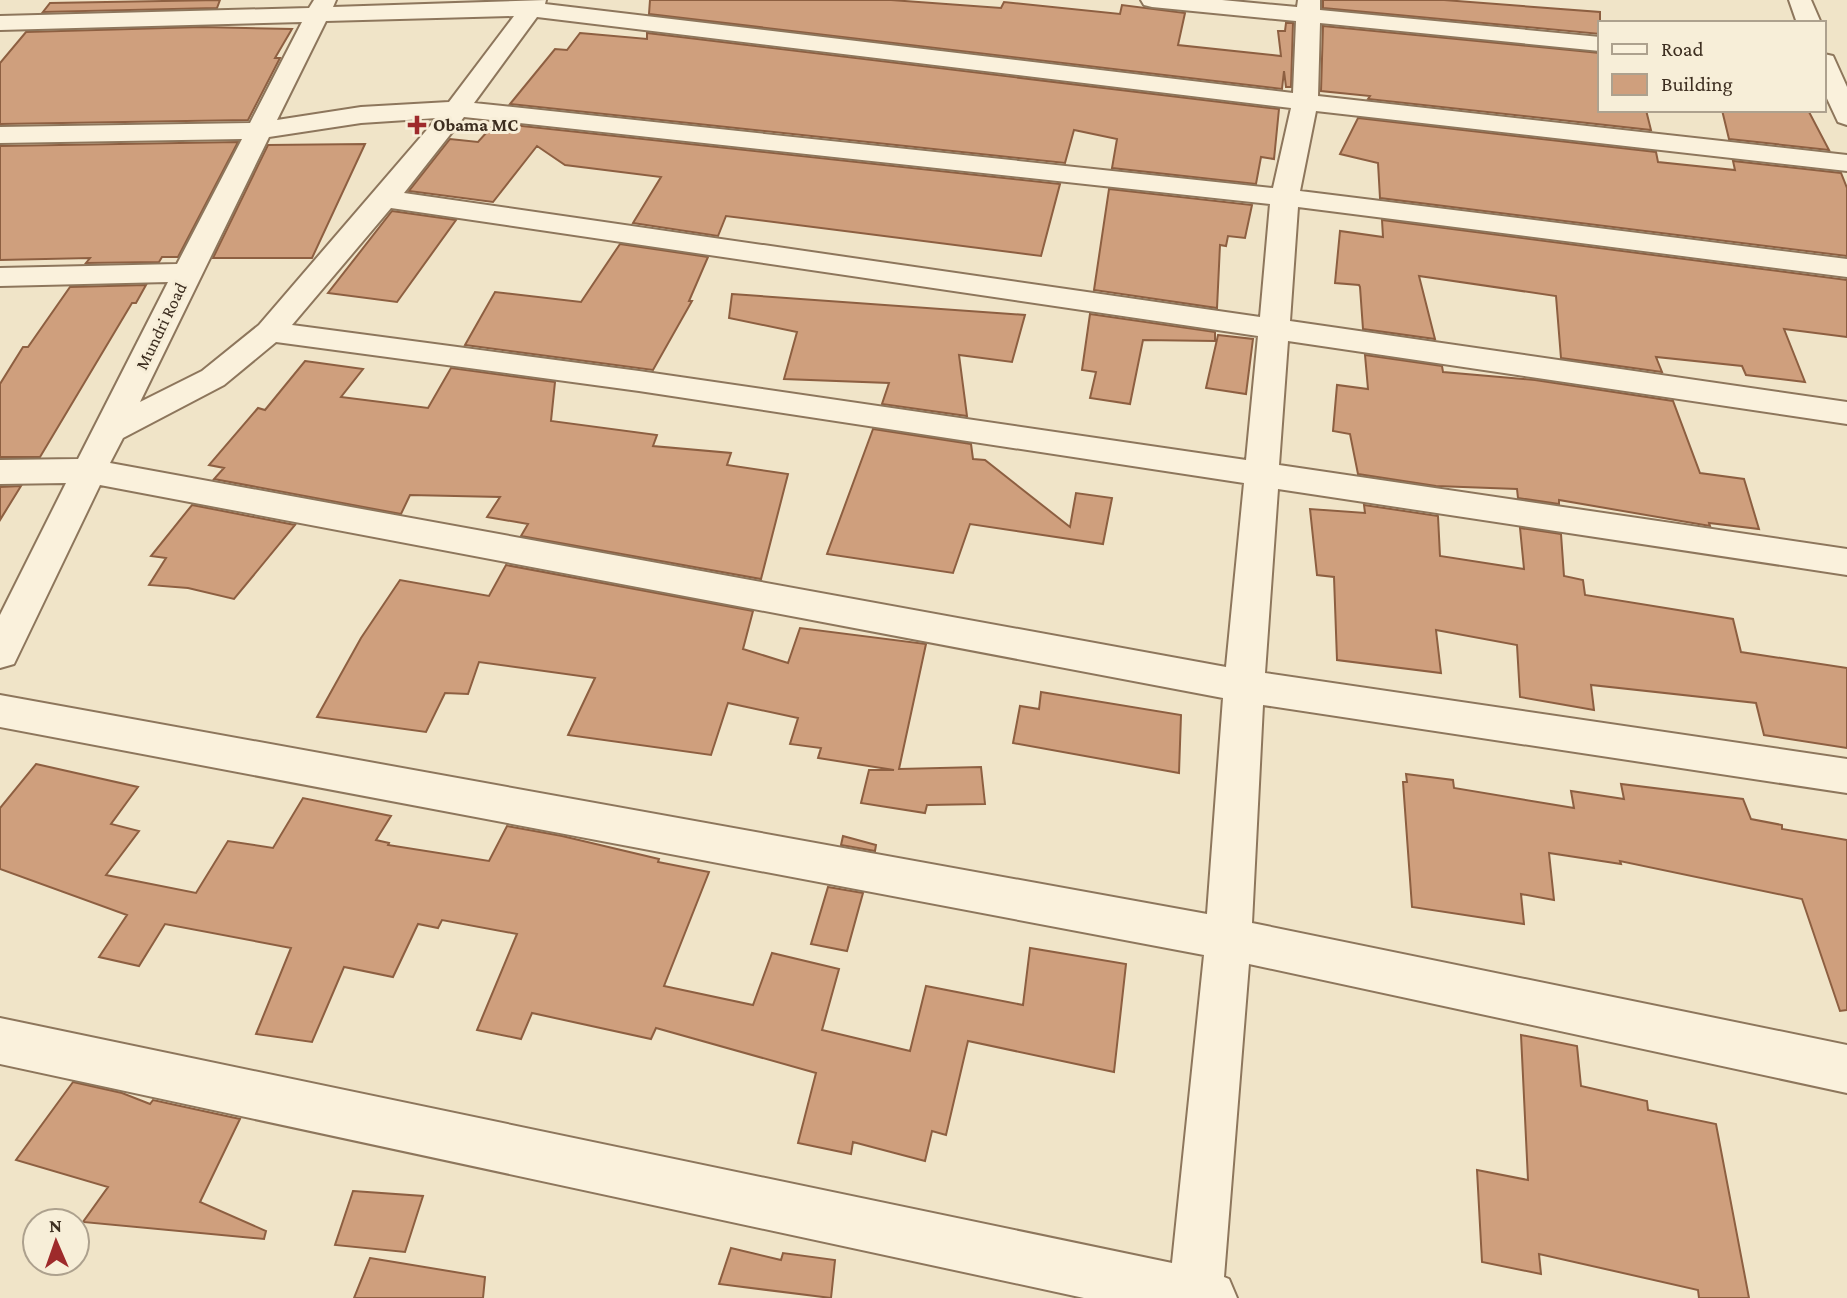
<svg xmlns="http://www.w3.org/2000/svg" width="1847" height="1298" viewBox="0 0 1847 1298" font-family="'Crimson Pro',serif">
  <rect width="100%" height="100%" fill="#f0e4c8"/>
  <path fill="#cf9f7d" stroke="#8d5f41" stroke-width="2" d="M220 0 217 8 43 12 50 3Z
    M650 0H891L1001 8 1004 2 1120 14 1122 5 1185 13 1178 45 1281 56 1278 31H1285L1286 23H1293L1291 87H1286L1284 71 1282 89 649 14Z
    M1323 0H1444L1600 12V34L1323 8Z
    M1323 26 1600 53V110H1646L1651 130 1368 99 1370 96 1321 91Z
    M202 27 292 29 275 58H280L248 120 0 124V63L26 32Z
    M580 33 647 39V33L1279 109 1274 159 1261 157 1256 184 1112 168 1117 139 1074 130 1065 163 510 104 555 49 567 50Z
    M1722 110H1808L1829 150 1729 139Z
    M1358 118 1656 152 1658 162 1735 170 1733 161 1841 173 1847 188V256L1380 198 1378 163 1340 154Z
    M495 123 1060 184 1041 256 726 216 718 236 633 223 661 177 565 165 537 146 493 202 409 191 450 139 478 142Z
    M238 142 178 257H162L159 262 86 263 90 258 0 260V146Z
    M365 144 312 258H213L268 145Z
    M1109 189 1252 205 1245 238 1228 236 1226 246 1220 245 1217 308 1094 290Z
    M392 211 456 220 397 302 328 293Z
    M1382 220 1847 280V337L1784 329 1805 382 1746 375 1742 366 1656 357 1662 372 1561 358 1556 296 1419 276 1435 339 1363 329 1360 287 1359 285 1335 283 1340 231 1383 237Z
    M620 244 708 257 689 301H692L653 370 465 345 495 292 581 302Z
    M146 285 136 303H132L40 457H0V384L23 347H28L70 287Z
    M732 294 1025 315 1012 362 959 355 967 416 882 404 889 383 784 379 797 332 729 318Z
    M1090 314 1215 332V341L1143 340 1130 404 1090 398 1096 372 1082 370Z
    M1218 335 1253 339 1246 394 1206 388Z
    M1365 355 1442 366 1443 372 1535 380 1673 401 1700 473 1744 479 1759 529 1709 523 1710 526 1559 500V504L1518 498 1517 489 1436 486 1358 474 1350 434 1333 431 1337 385 1368 389Z
    M305 361 363 369 341 397 428 408 451 368 555 382 551 421 657 435 653 446 731 453 727 465 788 474 761 579 521 536 528 524 487 517 500 497 410 495 401 514 214 479 224 468 209 465 258 408 265 410Z
    M873 429 971 444 973 459 985 460 1070 527 1076 493 1112 498 1103 544 970 524 953 573 827 554Z
    M21 486 0 520V487Z
    M192 505 295 525 234 599 188 588 149 585 166 558 151 556Z
    M1364 505 1438 516 1440 556 1524 569 1520 528 1561 534 1564 576 1583 580 1585 595 1733 619 1741 652 1847 668V748L1764 735 1756 703 1591 685 1594 710 1520 697 1517 645 1436 630 1441 673 1337 660 1334 577 1317 575 1310 509 1365 513Z
    M506 565 753 611 743 649 788 663 800 628 926 644 899 769 981 767 985 804 927 805 925 813 861 803 869 770H894L818 758 821 748 790 744 798 718 728 703 711 755 568 735 595 678 479 662 468 694 445 693 426 732 317 717 361 638 400 580 489 596Z
    M1041 692 1181 715 1179 773 1013 743 1020 706 1039 709Z
    M36 764 138 787 111 824 139 831 106 875 196 893 228 841 273 848 303 798 391 816 376 840 389 843 388 845 489 861 507 826 562 836 659 859 658 862 709 872 664 986 753 1005 772 953 839 969 822 1030 910 1051 926 986 1023 1005 1030 948 1126 964 1114 1072 968 1041 946 1135 932 1131 925 1161 853 1142 851 1154 798 1143 816 1073 656 1028 651 1039 532 1013 521 1039 477 1030 517 934 442 920 438 928 418 924 393 977 344 967 312 1042 256 1034 291 948 165 924 139 966 99 957 127 915 0 869V808Z
    M1406 774 1453 780 1454 788 1574 808 1571 791 1624 799 1621 784 1743 799 1751 819 1782 825V829L1847 840V1010L1840 1011 1802 899 1620 861 1621 864 1549 853 1554 900 1521 894 1524 924 1412 907 1403 782H1407Z
    M843 836 876 845 875 851 841 845Z
    M828 887 863 893 847 951 811 944Z
    M1521 1035 1577 1046 1581 1086 1647 1101 1648 1110 1716 1124 1749 1298H1699L1698 1290 1539 1254 1541 1274 1482 1262 1477 1170 1528 1180Z
    M73 1082 122 1093 150 1104 153 1100 240 1119 200 1202 266 1231 264 1239 83 1222 108 1187 16 1160Z
    M353 1191 423 1196 405 1252 335 1245Z
    M731 1248 781 1260 783 1253 835 1260 831 1298 719 1284Z
    M370 1258 485 1277 483 1298H354Z"/>
  <g fill="none" stroke-linecap="round" stroke-linejoin="round">
    <defs>
      <path id="minor" d="M314 0H336L333 7 546 0 545 4 1293 93 1296 21 1152 7 1144 5 1141 0H1222L1297 7 1298 0H1320V10L1600 37V51L1320 23 1318 96 1847 155V171L1316 111 1300 191 1847 259V277L1298 207 1290 321 1847 402V424L1288 341 1279 465 1847 549V575L1278 489 1265 673 1847 759V793L1263 705 1252 923 1847 1045V1093L1249 964 1224 1277 1229 1279 1237 1298H1084L0 1064V1018L1172 1263 1204 955 0 727V695L1207 914 1223 698 100 485 14 664 0 668V615L66 483 0 484V460L78 459 168 282 0 286V268L177 264 242 139 0 143V127L250 123 302 22 0 30V16L309 8ZM514 16 449 102 361 107 277 120 326 21ZM537 17 1291 108 1273 188 474 103ZM464 117 1270 204 1260 317 404 193ZM437 118 259 325 202 371 140 402 269 137 361 123ZM391 208 1258 336 1246 460 639 371 292 325ZM276 342 639 391 1244 483 1226 667 110 463 123 438 224 385Z
        M1789 0H1811L1821 23H1797Z
        M1824 54 1833 56 1847 87V125L1838 122 1824 92Z"/>
    </defs>
    <use href="#minor" stroke="#8d765c" stroke-width="4"/>
    <use href="#minor" fill="#faf1dc" fill-rule="evenodd"/>
  </g>
  <path fill="#9e2a2b" stroke="#f7eed8" stroke-width="2.5" d="M413.5 114.5h7v7h7v7h-7v7h-7v-7h-7v-7h7z"/>
  <g text-anchor="middle" stroke-width="6" stroke-linejoin="round" paint-order="stroke">
    <g font-size="18" font-weight="bold" fill="#3d2e20" stroke="#f7eed8" text-anchor="start">
      <text x="433" y="131">Obama MC</text>
    </g>
    <g font-size="18" fill="#3d2e20" stroke="#f7eed8">
      <text transform="translate(161 326) rotate(-64)" y="6">Mundri Road</text>
    </g>
  </g>
  <rect x="1598" y="21" width="228" height="91" fill="#f7eed8" stroke="#ada18e" stroke-width="2"/>
  <rect x="1612" y="44" width="35" height="10" fill="#faf1dc" stroke="#ada18e" stroke-width="2"/>
  <text x="1661" y="56" font-size="21" fill="#3d2e20">Road</text>
  <rect x="1612" y="74" width="35" height="21" fill="#cf9f7d" stroke="#ada18e" stroke-width="2"/>
  <text x="1661" y="91" font-size="21" fill="#3d2e20">Building</text>
  <g transform="translate(56 1242) rotate(358)"><circle r="33" fill="#f7eed8" stroke="#ada18e" stroke-width="2"/>
  <path d="M0-5L12 26L0 18L-12 26Z" fill="#9e2a2b"/>
  <text y="-10" font-size="19" font-weight="bold" text-anchor="middle" fill="#3d2e20">N</text>
  </g>
</svg>
